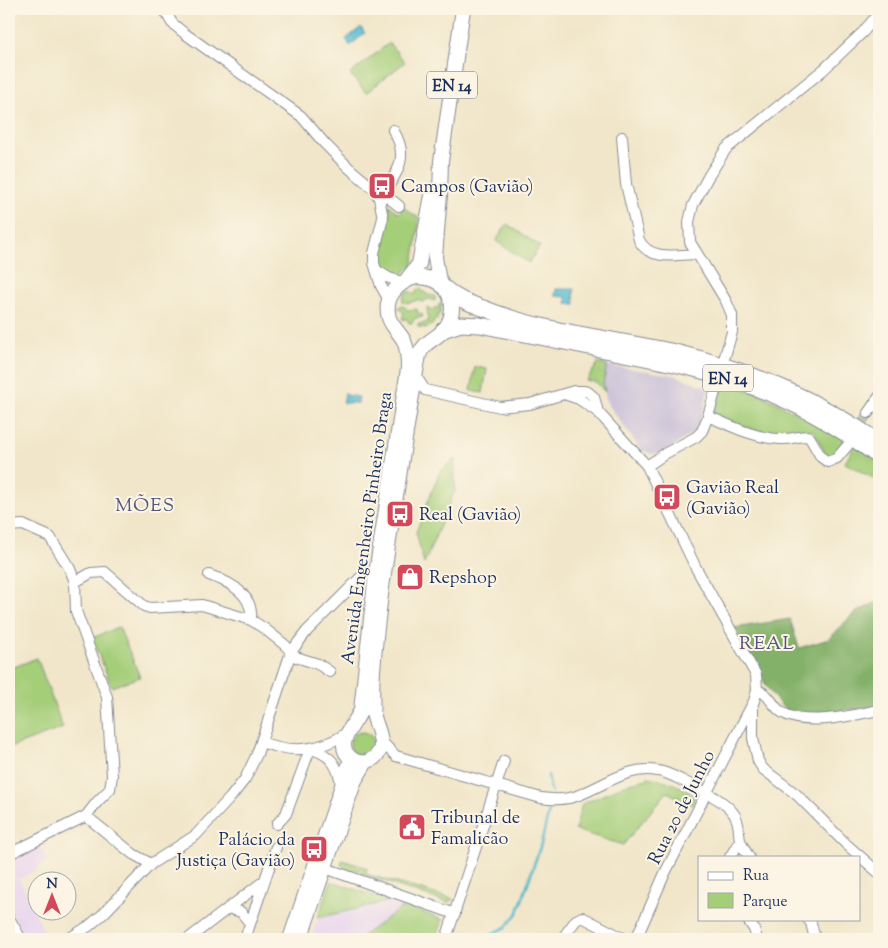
<svg xmlns="http://www.w3.org/2000/svg" width="888" height="948" viewBox="0 0 888 948" font-family="'Sorts Mill Goudy',serif">
  <rect width="100%" height="100%" fill="#fcf5e5"/>
  <filter id="ink" filterUnits="userSpaceOnUse"><feTurbulence type="fractalNoise" baseFrequency=".02" numOctaves="2"/><feDisplacementMap in="SourceGraphic" scale="10" xChannelSelector="R" yChannelSelector="G"/><feConvolveMatrix kernelMatrix="1 2 1 2 8 2 1 2 1" color-interpolation-filters="sRGB"/></filter>
  <filter id="wash" filterUnits="userSpaceOnUse"><feTurbulence type="fractalNoise" baseFrequency=".0096" numOctaves="4" result="noise"/><feDisplacementMap in="SourceGraphic" scale="20" xChannelSelector="R" yChannelSelector="G"/><feGaussianBlur stdDeviation="1.12" result="paint"/><feColorMatrix in="noise" values="0 0 0 0 0 0 0 0 0 0 0 0 0 0 0 0 0 1.4 0 .05"/><feComposite in="paint" operator="in"/></filter>
  <g filter="url(#wash)">
    <rect width="100%" height="100%" fill="#f1e6c9"/>
    <path fill="#e6d2f0" d="M37 845 48 860 38 867 39 869 19 879 48 939H27L9 909V858Z
      M331 881 443 920 436 939H311Z"/>
    <path fill="#c8bfd8" d="M607 365 674 375 709 388 701 419 694 432 663 453 651 454 642 451 607 403 603 384Z"/>
    <path fill="#a5ce79" stroke="#607e6c" d="M389 43 405 62 366 93 350 74Z
      M389 205 399 213 403 207 420 219 413 265 397 278 384 271C376 251 391 227 389 205Z
      M507 224 540 246 529 263 496 241Z
      M420 289 428 295 435 296V301L429 299 422 302 417 300 409 303 403 302V297L407 291 411 292 415 295 417 290Z
      M441 303V312L437 317 438 320 435 319 433 324 427 328 418 327V324L425 323 428 321 427 307 432 311 435 307 438 309 439 304Z
      M402 305 408 310 417 309 418 313 422 314 423 317 415 318 412 323H409L406 318 404 320 402 319 404 313 398 308Z
      M598 363 607 365 603 384 605 392 596 382 586 381Z
      M475 367 487 369 483 393 471 391Z
      M724 385 756 392 846 438 833 456 830 458 825 453 814 431C805 429 797 434 788 434 761 434 737 425 713 414Z
      M855 445 879 462V481L845 463Z
      M455 458V490L424 564 416 532 439 473Z
      M119 627 140 677 112 687 92 638Z
      M37 658 63 728 9 748V669Z
      M350 744a12 12 0 1 1 24 0a12 12 0 1 1-24 0Z
      M648 777C661 779 689 787 695 798L692 805 667 792 623 845 575 830 582 804 630 783 647 779Z
      M342 860 367 868 366 874 453 899 448 903 445 902 362 874 363 872 354 869 353 872 341 865Z
      M331 881 390 901 318 918Z
      M404 906 443 920 436 939H358Z"/>
    <path fill="#84b169" stroke="#507064" d="M879 601V707L800 714C796 713 791 713 788 711 772 703 744 645 734 628L790 619 799 648 829 639 853 614Z"/>
    <path fill="#4fb7cd" stroke="#357396" d="M361 27 365 33 350 46 346 39Z
      M556 289H574L575 304H567L566 297 555 296Z
      M345 392 347 395 359 397 358 403H343Z"/>
    <g fill="none" stroke-linecap="round" stroke-linejoin="round">
      <path stroke="#4fb7cd" stroke-width="2.5" d="M548 775 550 788 552 792
        M481 939 506 927 518 912 541 844 549 811"/>
    </g>
  </g>
  <g filter="url(#ink)">
    <g fill="none" stroke-linecap="round" stroke-linejoin="round">
      <path stroke="#c6c1b4" stroke-width="10" stroke-dasharray="10 5" stroke-linecap="butt" d="M855 434 868 413"/>
      <defs>
        <path id="minor" d="M164 9 172 23 184 33 301 116 325 144 349 168 374 189 379 198 383 218 374 253V263L381 286 389 300
          M622 137 626 184 639 240C649 261 677 255 696 254
          M380 191 399 206
          M384 193C399 171 409 155 393 130
          M376 270 389 278 402 282
          M725 356 732 332V315L726 301 690 242 689 222 693 205 708 177 726 149 823 70 863 32 879 13
          M415 375 425 390 500 407 530 404 574 391H584L588 392 594 397 598 412
          M564 394 579 399 598 412 647 466 696 568 756 675 757 690 754 701 665 873 636 939
          M868 413 879 397
          M708 416C731 426 754 438 780 439 789 440 798 436 807 436L810 438 821 457 828 462 837 458 848 445
          M647 466 666 453 696 437 702 431 708 416 718 382
          M9 526 23 525 50 537 70 569 75 582 76 611 107 697 112 776 110 789 97 802 86 816 9 854
          M209 575C230 582 254 594 251 620
          M75 582 91 573 105 572 144 606 150 608 202 605 251 620 265 629 285 645 296 657 318 664 330 672
          M757 690C770 693 772 707 783 713 807 727 852 715 879 710
          M753 707V738L758 761 763 769 796 794 846 844 879 873
          M380 740 396 756 541 798C554 800 567 800 579 795 605 785 629 765 658 771 671 773 682 781 693 786 707 793 725 801 734 814 740 822 738 831 740 840 742 846 746 852 749 857
          M261 742C293 754 319 751 347 733
          M311 749C330 754 338 765 341 784
          M86 816 133 854 151 864
          M277 824 286 814 310 749
          M730 857 740 841
          M325 868 455 914
          M228 908 241 912 250 923
          M9 918 21 939
          M747 919 754 929 757 939
          M808 919 811 923 815 939
          M68 939 89 926 103 914 151 864 196 835 230 798 245 779 257 754 291 652 307 631 363 575 376 573
          M188 939 264 881
          M245 939 276 847
          M446 939 504 761
          M562 939 576 920 582 917 625 939"/>
        <path id="major" d="M416 277C429 277 440 280 447 291 455 304 453 320 443 331 434 340 424 342 419 355 410 404 403 453 395 502 386 558 377 615 373 671 372 685 372 699 373 713 375 724 384 739 380 750 375 761 362 766 352 759 332 745 355 725 361 710L376 573 408 369C408 359 408 350 404 341 400 333 392 327 389 318 383 297 398 282 416 277Z
          M407 279 419 264 433 190
          M442 286 438 276 435 257 440 194 441 161 463 9
          M290 939 351 759
          M300 939 355 780 366 762"/>
        <path id="highway" d="M446 289C457 299 469 303 483 308 545 333 614 338 679 353 753 371 816 399 879 442
          M443 330 461 324 480 325C520 333 559 341 599 349 654 360 709 369 761 390 803 406 843 430 879 457"/>
      </defs>
      <use href="#minor" stroke="#868a94" stroke-width="12"/>
      <use href="#major" stroke="#868a94" stroke-width="16"/>
      <use href="#highway" stroke="#868a94" stroke-width="17"/>
      <use href="#minor" stroke="#fff" stroke-width="10"/>
      <use href="#major" stroke="#fff" stroke-width="14"/>
      <use href="#highway" stroke="#fff" stroke-width="15"/>
    </g>
  </g>
  <defs>
    <symbol id="bus-square" viewBox="-11 -11 22 22"><rect x="-9" y="-9" width="18" height="18" rx="4" fill="#d1495b" stroke="#fcf5e5"/><path d="M-5-6H5V4H4V6H2V4H-2V6H-4V4H-5ZM-3.5-4V0h7V-4ZM-3.5 1.2v1.5H-2V1.2ZM2 1.2v1.5H3.5V1.2Z" fill="#fff"/></symbol>
    <symbol id="shop-square" viewBox="-11 -11 22 22"><rect x="-9" y="-9" width="18" height="18" rx="4" fill="#d1495b" stroke="#fcf5e5"/><path d="M-5-2.5h2.3a2.7 3.5 0 0 1 5.4 0H5L5.5 6h-11ZM-1.5-2.5h3a1.5 2.3 0 0 0-3 0Z" fill="#fff"/></symbol>
    <symbol id="civic-square" viewBox="-11 -11 22 22"><rect x="-9" y="-9" width="18" height="18" rx="4" fill="#d1495b" stroke="#fcf5e5"/><path d="M-.6-6.5H3V-4.5H.6V-3L4-1V1h2V6H-6V1h2V-1L-.6-3ZM-1.2 2.5V6h2.4V2.5Z" fill="#fff"/></symbol>
  </defs>
  <g fill-rule="evenodd">
    <use href="#bus-square" x="366" y="170" width="32" height="32"/>
    <use href="#bus-square" x="651" y="481" width="32" height="32"/>
    <use href="#bus-square" x="384" y="498" width="32" height="32"/>
    <use href="#shop-square" x="394" y="561" width="32" height="32"/>
    <use href="#civic-square" x="396" y="811" width="32" height="32"/>
    <use href="#bus-square" x="298" y="833" width="32" height="32"/>
  </g>
  <g text-anchor="middle" stroke-width="4" stroke-linejoin="round" paint-order="stroke">
    <g fill="#fcf5e5" stroke="#5e6a86" stroke-width="1">
      <rect x="427" y="71.5" width="50" height="27" rx="4"/>
      <rect x="703" y="364.5" width="50" height="27" rx="4"/>
    </g>
    <g font-size="16" font-weight="bold" fill="#1b2f5e">
      <text x="452" y="91">EN 14</text>
      <text x="728" y="384">EN 14</text>
    </g>
    <g font-size="18" fill="#1b2f5e" stroke="#fcf5e5" text-anchor="start">
      <text x="401" y="192">Campos (Gavião)</text>
      <text x="686" y="493">Gavião Real<tspan x="686" dy="21">(Gavião)</tspan></text>
      <text x="419" y="520">Real (Gavião)</text>
      <text x="429" y="583">Repshop</text>
      <text x="431" y="823">Tribunal de<tspan x="431" dy="21">Famalicão</tspan></text>
      <text x="295" y="845" text-anchor="end">Palácio da<tspan x="295" dy="21">Justiça (Gavião)</tspan></text>
    </g>
    <g font-size="18" fill="#1b2f5e" stroke="#fcf5e5">
      <text transform="translate(366 528) rotate(-82)" y="6">Avenida Engenheiro Pinheiro Braga</text>
      <text transform="translate(681 807) rotate(-63)" y="6">Rua 20 de Junho</text>
    </g>
    <g font-size="19" letter-spacing="1" fill="#57567e" stroke="#fcf5e5">
      <text x="145" y="511">MÕES</text>
      <text x="767" y="649">REAL</text>
    </g>
  </g>
  <rect width="888" height="948" fill="none" stroke="#fcf5e5" stroke-width="30"/>
  <rect x="698" y="856" width="162" height="65" fill="#fcf5e5" stroke="#a2a6af"/>
  <rect x="708" y="872" width="25" height="8" fill="#ffffff" stroke="#a2a6af"/>
  <text x="743" y="880" font-size="15" fill="#1b2f5e">Rua</text>
  <rect x="708" y="893" width="25" height="15" fill="#a5ce79" stroke="#a2a6af"/>
  <text x="743" y="906" font-size="15" fill="#1b2f5e">Parque</text>
  <g transform="translate(52 896)"><circle r="24" fill="#fcf5e5" stroke="#a2a6af"/>
  <path d="M0-4L9 19L0 12L-9 19Z" fill="#d1495b"/>
  <text y="-8" font-size="14" font-weight="bold" text-anchor="middle" fill="#1b2f5e">N</text>
  </g>
</svg>
